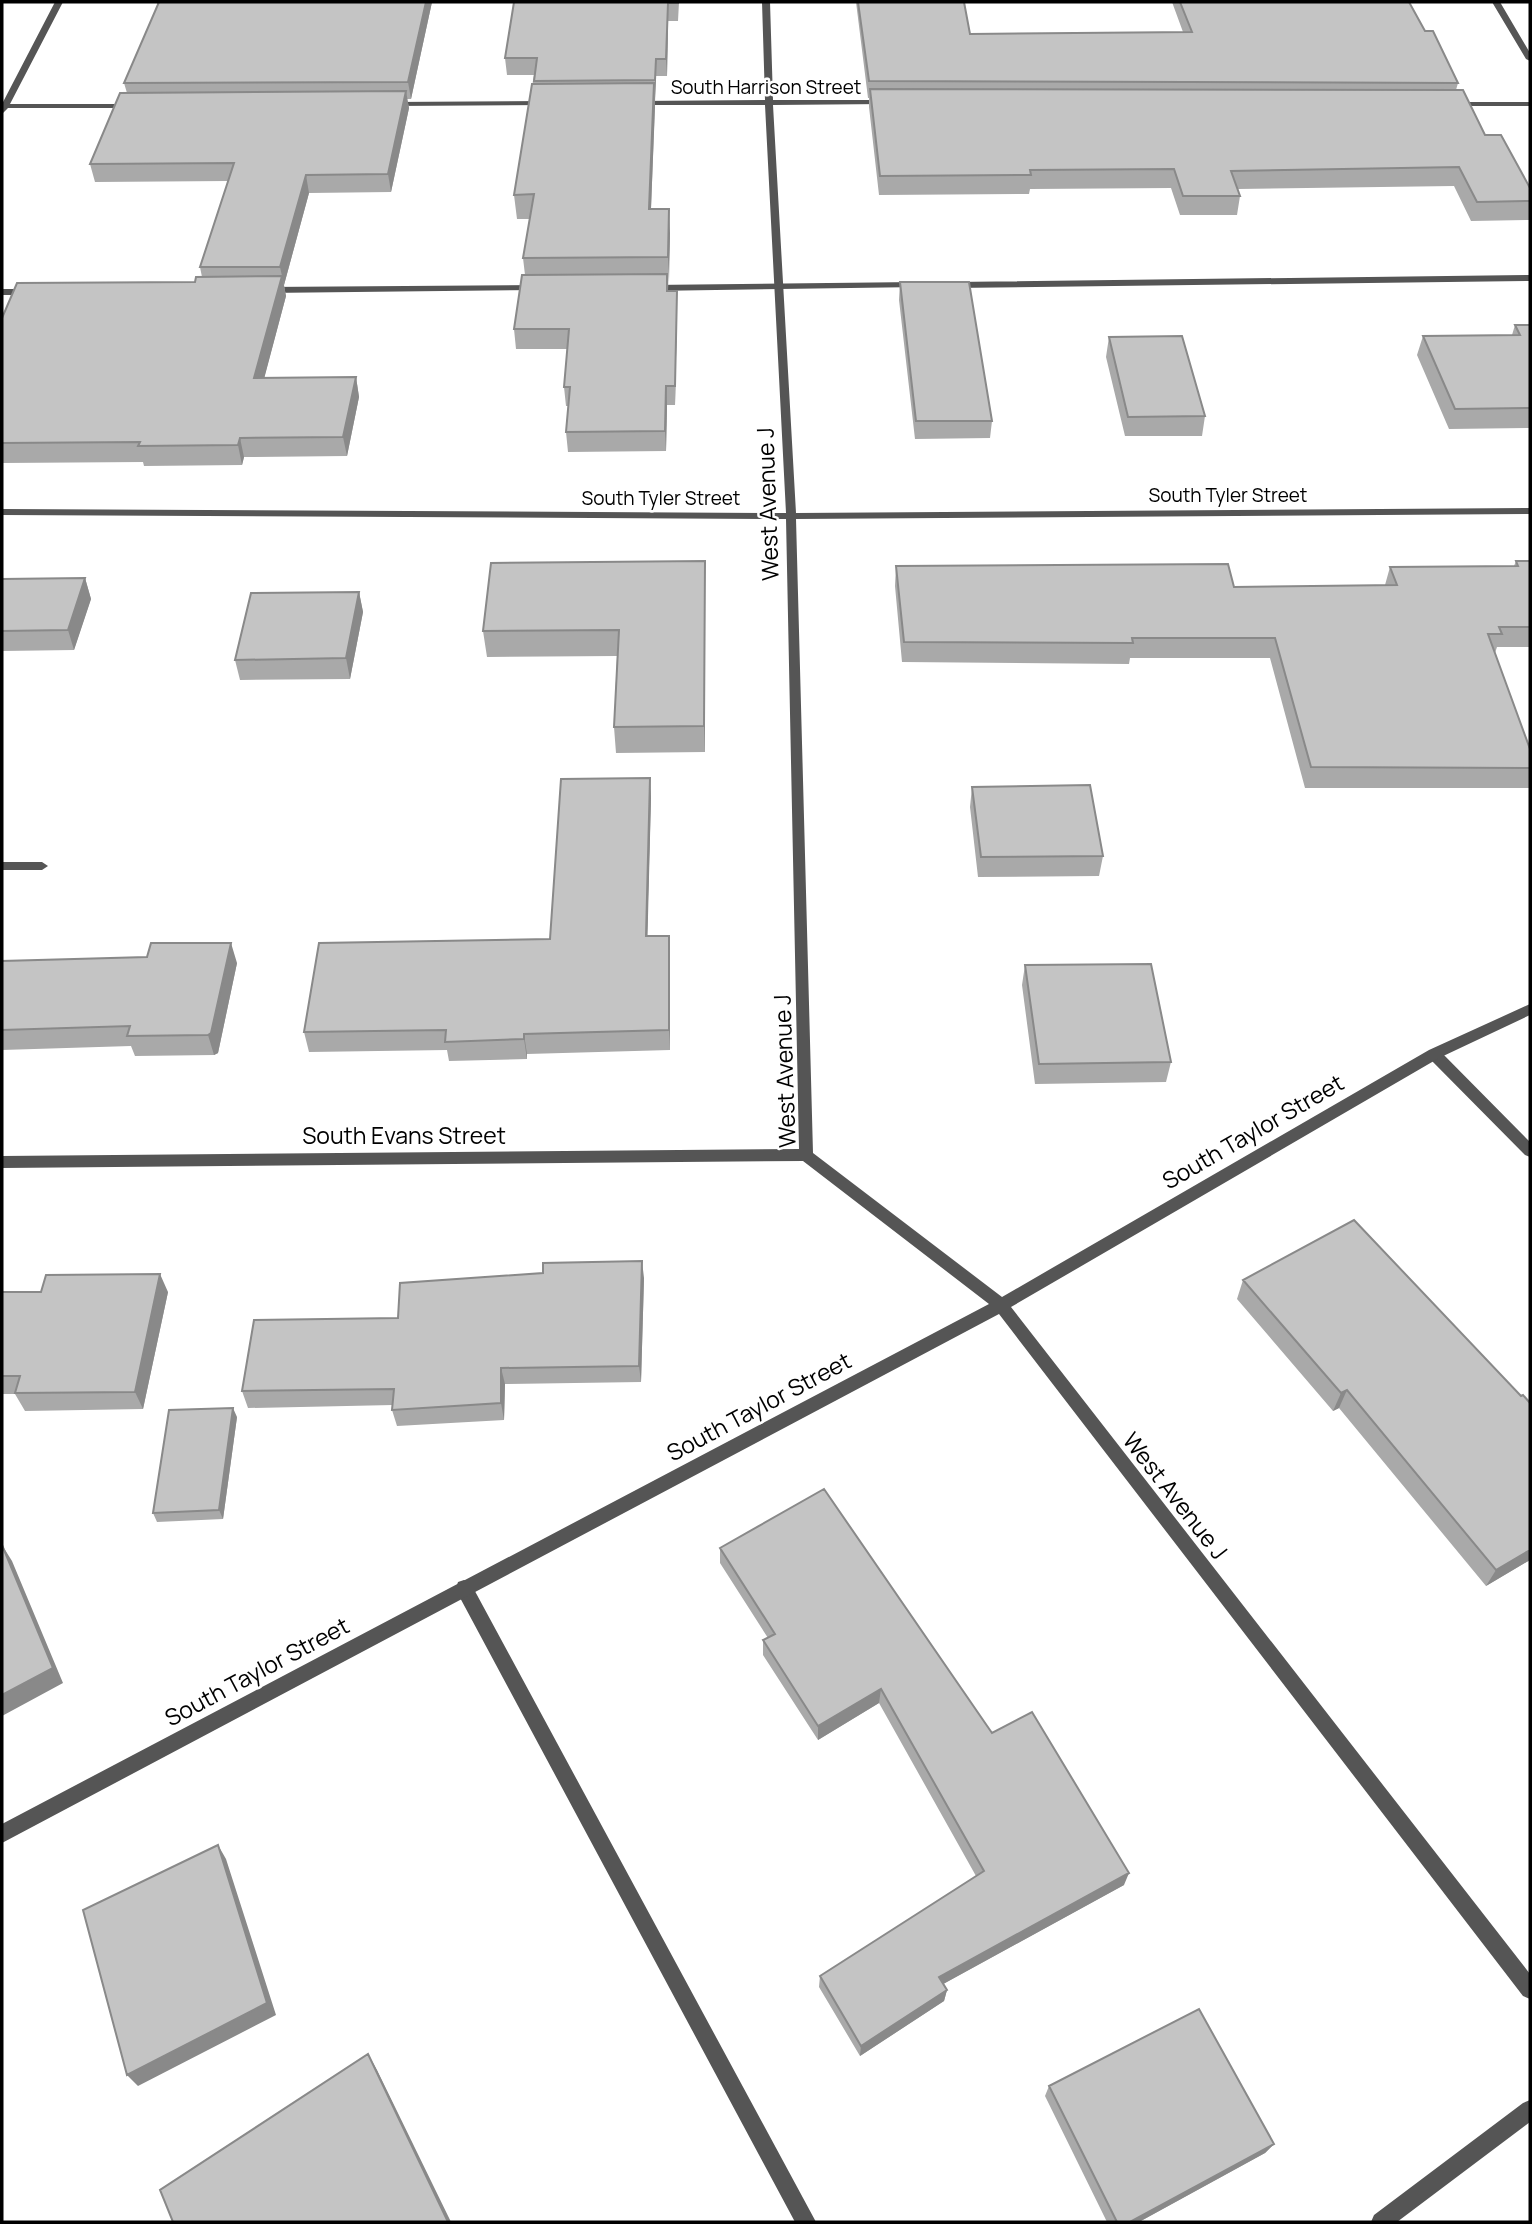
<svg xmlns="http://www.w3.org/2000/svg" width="1532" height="2224" viewBox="0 0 1532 2224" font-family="Manrope,sans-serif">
  <rect width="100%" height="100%" fill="#fff"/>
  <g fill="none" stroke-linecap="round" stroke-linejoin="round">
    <path fill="#555" fill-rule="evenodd" d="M1530 275V281L952 288 947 285 952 282Z
      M917 282 922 285 920 287 651 291 646 288 651 285Z
      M539 285 542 286V290L266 293 261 290 266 287Z
      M2 289H32L37 292 32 295H2Z
      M2 862H42L48 866 42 870H2Z
      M1434 1049 1439 1050 1530 1142V1157L1525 1155 1429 1058 1427 1054Z
      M464 1580 470 1582 816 2222H795L458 1594 456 1588 458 1582Z"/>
    <path fill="#555" fill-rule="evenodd" d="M55 2H63L10 104H133L137 106 136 108H8L2 114V104Z
      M762 2H770L773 100H886L890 102 886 104 773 105 796 513 1530 508V514L796 519 813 1153 1002 1297 1429 1050 1530 1004V1015L1439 1058 1011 1307 1530 1974V1999L1523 1996 999 1314 2 1843V1824L989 1304 803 1161 2 1168V1156L799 1149 786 519 2 515V509L786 513 765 105H637L633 103 637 101 765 100Z
      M1492 2H1500L1530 53V61L1526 59Z
      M546 101H549V105L392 106 388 104 392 102Z
      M1452 102H1530V106H1449L1448 104Z
      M1530 2100V2122L1397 2222H1371L1374 2215 1523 2103Z"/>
  </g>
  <path fill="#a9a9a9" d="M157 2H432L411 99H407L409 108 391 192 309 193 284 285 286 296 264 378 356 377 359 397 347 456 244 457 242 465 144 466 143 462 2 463V318L195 282 202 277 200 267 228 181 95 182 90 164 127 93 124 83 157 6Z
    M514 2H679L678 21H668L667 76H656L651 209 670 233 668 291H677V310L675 405H667L666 451 568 452 566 432 568 406H566L564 387 568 349H516L514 329 525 275 523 258 530 219H517L514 195 534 75H507L505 58Z
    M856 2H964L970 34 1183 32 1172 2H1409L1425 31 1458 83 1456 90 1485 135 1530 188V220L1471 221 1454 186 1238 189 1240 196 1237 215H1180L1171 188 1030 189 1029 194 879 195 869 107V98H868Z
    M900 282 992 421 990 438 915 439 899 300Z
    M1515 325H1530V428L1449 429 1417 355 1423 336 1512 335Z
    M1109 337 1205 416 1202 436H1125L1106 357Z
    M1516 561H1530V647H1497L1495 653 1530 749V785L1529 788H1305L1270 658H1130L1129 664 902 662 895 586 896 566 1234 587 1385 585 1390 567 1514 566Z
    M85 578 91 599 74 650 2 651V579Z
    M705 587V752L616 753 614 727 617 656 487 657 483 631Z
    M359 592 363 612 350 679 240 680 235 660Z
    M650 778 651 798 647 936H669L670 1050 527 1054V1059L449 1061 447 1050 309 1052 304 1032 550 939Z
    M972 787 1103 856 1099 876 978 877 970 807Z
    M2 961 237 963 218 1053 214 1055 135 1056 131 1046 2 1050Z
    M1025 965 1171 1062 1166 1082 1035 1084 1022 985Z
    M644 1278 641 1382 505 1384 504 1420 397 1426 392 1410 393 1405 248 1408 242 1391 398 1318Z
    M1243 1280 1530 1560 1486 1586 1339 1408 1333 1411 1237 1299Z
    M2 1292H168L143 1409 25 1411 15 1394H2Z
    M237 1417 223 1519 157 1522 153 1513Z
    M720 1548 992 1733 1124 1885 943 1984 947 1990 944 2001 860 2056 819 1987 820 1976 976 1876 879 1703 818 1740 763 1655V1640L768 1638 720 1563Z
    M1049 2086 1274 2144 1265 2153 1139 2222H1107L1045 2096Z"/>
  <path fill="#898989" d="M426 2H432L411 99 408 82Z
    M668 3V21L667 76 666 59Z
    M656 59V98L655 80Z
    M654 83 655 107 650 233 649 209Z
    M406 91 409 108 391 192 388 174Z
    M306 175 309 193 284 285 280 267Z
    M669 209 670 233 669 282 668 257Z
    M282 276 286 296 259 398 254 378Z
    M677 291V310L675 405V386Z
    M356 377 359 397 347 456 343 437Z
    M666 386 667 405 666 451 665 431Z
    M240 438 244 457 242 465 238 445Z
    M705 561V752L704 726Z
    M85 578 91 599 74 650 68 630Z
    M359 592 363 612 350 679 346 658Z
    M650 778 651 798 647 956 646 936Z
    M669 936 670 956V1050L669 1030Z
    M231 943 237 963 218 1053 214 1055 208 1035Z
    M524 1034 527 1054V1059L524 1039Z
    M642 1261 644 1278 641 1382 639 1366Z
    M160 1274 168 1292 143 1409 135 1392Z
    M501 1368 505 1384 504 1420 501 1403Z
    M1347 1390 1339 1408 1333 1411 1341 1393Z
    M233 1408 237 1417 223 1519 219 1510Z
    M2 1545 12 1561 63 1683 2 1716Z
    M1530 1550V1560L1486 1586 1496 1570Z
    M881 1689 879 1703 818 1740V1726Z
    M218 1845 226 1859 276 2015 138 2086 127 2075Z
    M1129 1873 1124 1885 936 1988 939 1977Z
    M947 1990 944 2001 860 2056 861 2046Z
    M368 2054 377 2070 451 2222H448Z
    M1274 2144 1265 2153 1139 2222H1130Z"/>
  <path fill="#c4c4c4" stroke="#898989" stroke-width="2" d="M159 2H426L408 82 124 83Z
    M514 2H678V3H668L666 59H656L655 80 534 81 537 58H505Z
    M858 2H964L970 34 1192 32 1180 2H1409L1425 31H1433L1458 83 869 81Z
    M654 83 649 209H669L668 257 523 258 534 194 514 195 532 84Z
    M870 89 1463 90 1485 135H1501L1530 188V201L1477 202 1459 167 1231 171 1240 196H1183L1174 169 1030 170 1031 175 880 176Z
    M406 91 388 174 306 175 280 267H200L234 163 90 164 120 93Z
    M667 274V291H677L675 386H666L665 431 566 432 570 387H564L569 329H514L522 275Z
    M282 276 254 378 356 377 343 437 240 438 238 445 138 446 140 442 2 443V318L17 283 195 282 196 277Z
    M900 282H969L992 421H916Z
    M1515 325H1530V408L1455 409 1423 336 1520 335Z
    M1182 336 1205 416 1128 417 1109 337Z
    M705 561 704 726 614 727 619 630 483 631 491 563Z
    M1516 561H1530V627H1499L1502 634H1488L1530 749V768L1311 767 1275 638H1132L1133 643 904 642 896 566 1228 564 1234 587 1397 585 1390 567 1518 566Z
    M85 578 68 630 2 631V579Z
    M359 592 346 658 235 660 251 593Z
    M650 778 646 936H669V1030L524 1034V1039L445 1042 446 1030 304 1032 319 943 550 939 561 779Z
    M1090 785 1103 856 981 857 972 787Z
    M151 943H231L211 1033 208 1035 127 1036 130 1026 2 1030V961L147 957Z
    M1151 964 1171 1062 1039 1064 1025 965Z
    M1354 1220 1521 1396 1523 1395 1530 1403V1550L1496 1570 1347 1390 1341 1393 1243 1280Z
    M642 1261 639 1366 501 1368V1403L392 1410 394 1389 242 1391 254 1320 398 1318 400 1283 543 1273V1263Z
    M160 1274 135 1392 15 1393 20 1376H2V1292H41L46 1275Z
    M233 1408 219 1510 153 1513 169 1410Z
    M824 1489 992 1733 1032 1712 1129 1873 939 1977 947 1990 861 2046 820 1976 984 1871 881 1689 818 1726 763 1640 775 1634 720 1548Z
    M2 1545 53 1668 2 1695Z
    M218 1845 267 2003 127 2075 83 1910Z
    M1199 2009 1274 2144 1130 2222H1117L1049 2086Z
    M368 2054 448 2222H173L160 2190Z"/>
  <g text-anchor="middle" stroke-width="5" stroke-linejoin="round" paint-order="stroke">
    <g font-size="19" fill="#000" stroke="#fff">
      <text x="766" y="94">South Harrison Street</text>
      <text x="1228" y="502">South Tyler Street</text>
      <text x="661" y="505">South Tyler Street</text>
    </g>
    <g font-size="23" fill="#000" stroke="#fff">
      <text transform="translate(768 504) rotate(-92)" y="8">West Avenue J</text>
      <text transform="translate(785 1071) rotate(-92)" y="8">West Avenue J</text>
      <text transform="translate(1253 1132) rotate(-30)" y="8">South Taylor Street</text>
      <text x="404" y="1144">South Evans Street</text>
      <text transform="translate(759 1407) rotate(-28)" y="8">South Taylor Street</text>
      <text transform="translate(1175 1496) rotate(52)" y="8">West Avenue J</text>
      <text transform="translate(257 1672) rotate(-28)" y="8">South Taylor Street</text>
    </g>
  </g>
  <rect width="1532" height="2224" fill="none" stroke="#000000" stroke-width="7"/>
</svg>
